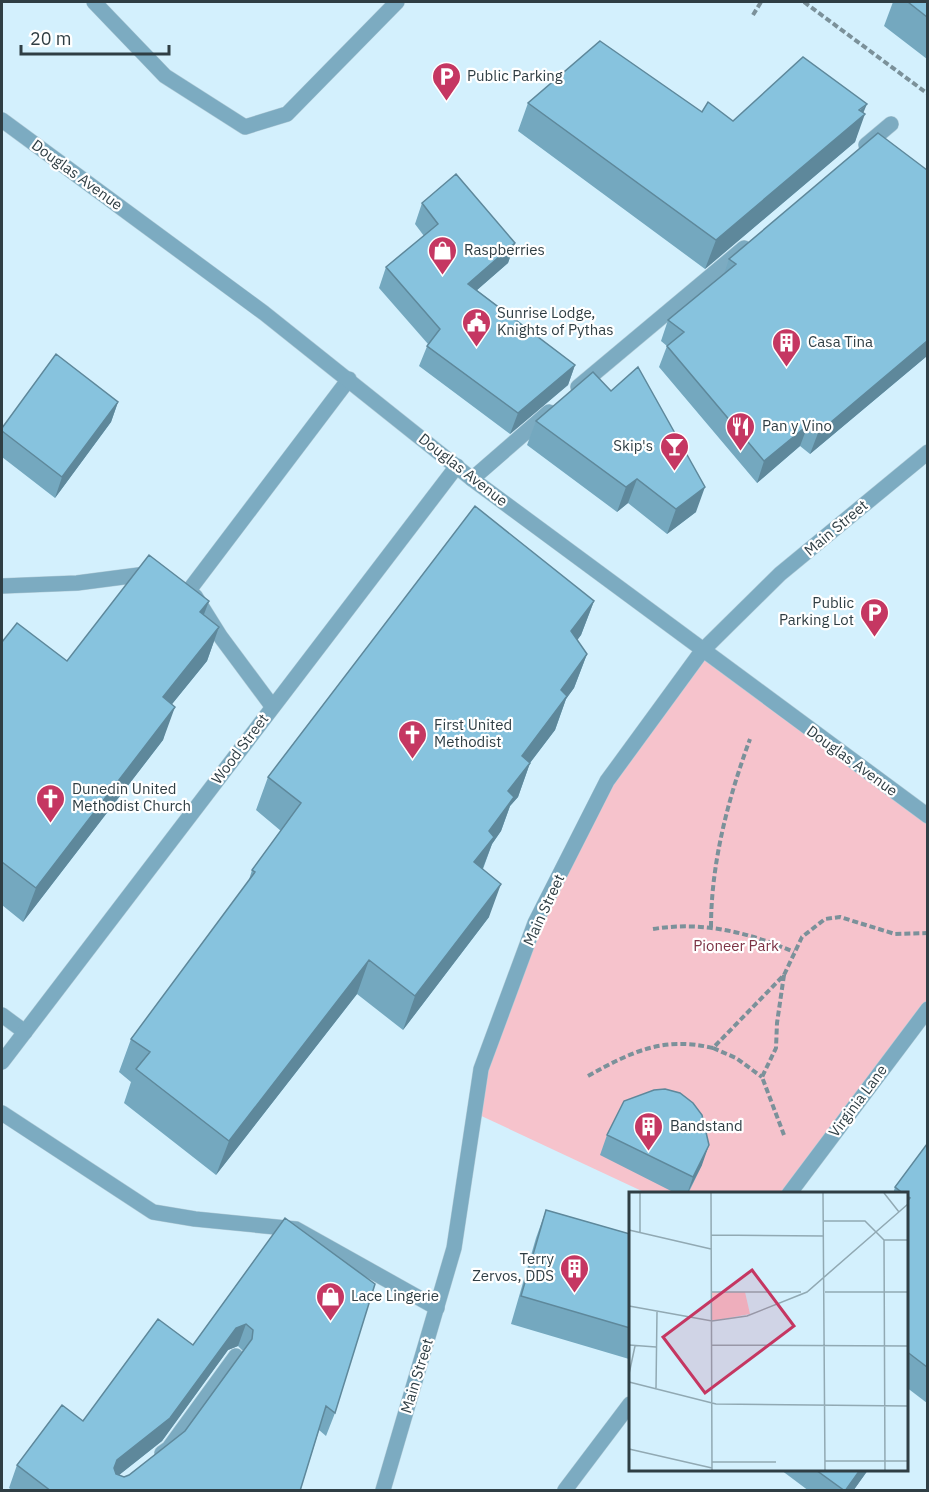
<svg xmlns="http://www.w3.org/2000/svg" width="929" height="1492" viewBox="0 0 929 1492" font-family="'IBM Plex Sans',sans-serif">
  <rect width="100%" height="100%" fill="#d3f0fd"/>
  <path fill="#f6c3cc" d="M702 651 927 816V1009L789 1193H646L475 1113 535 923 607 781Z"/>
  <g fill="none" stroke-linecap="round" stroke-linejoin="round">
    <defs>
      <path id="service" d="M94 2 165 76 245 127 287 114 397 2
        M866 145 891 124
        M578 387 744 248
        M472 479 549 412
        M2 586 77 583 154 573
        M190 589 349 379
        M195 596 220 636 272 706
        M2 1015 25 1032
        M2 1113 153 1212 195 1219 296 1229 437 1308
        M162 1453 169 1448 236 1356"/>
      <path id="minor" d="M2 1062 457 466
        M789 1194 928 1009
        M565 1490 630 1404"/>
      <path id="tertiary" d="M2 120 264 313 472 479 928 816
        M383 1490 454 1248 481 1069 535 923 607 781 702 651 780 574 928 452"/>
    </defs>
    <use href="#service" stroke="#b2ccd8" stroke-width="16"/>
    <use href="#minor" stroke="#b2ccd8" stroke-width="16"/>
    <use href="#tertiary" stroke="#b2ccd8" stroke-width="16"/>
    <path stroke="#7b919a" stroke-width="4" stroke-dasharray="6 3" stroke-linecap="butt" d="M804 2 928 94
      M753 15 761 2
      M711 927C711 863 728 799 750 739
      M653 929C702 921 748 932 794 952
      M784 975 777 1023 776 1048 762 1077 784 1135
      M713 1048 736 1058 762 1077
      M588 1076C631 1052 663 1036 713 1048L784 975 802 937 825 919 840 917 895 934 928 933"/>
    <use href="#service" stroke="#7cabc1" stroke-width="15"/>
    <use href="#minor" stroke="#7cabc1" stroke-width="15"/>
    <use href="#tertiary" stroke="#7cabc1" stroke-width="15"/>
  </g>
  <path fill="#74a8bf" fill-rule="evenodd" d="M893 2H927V59L884 26Z
    M528 103 702 112 733 121 863 113 855 142 705 269 518 131Z
    M927 170V356L810 454 800 446 757 483 659 367 667 346 661 341 668 320 724 274 729 259Z
    M422 203 515 243 508 263 477 290 575 365 568 385 510 434 419 366 428 344 379 288 386 267 424 236 415 224Z
    M118 402 111 422 55 498 2 457V428Z
    M536 421 696 512 667 534 628 503 617 512 527 445Z
    M209 601 204 615 219 627 207 661 172 704 163 740 23 922 2 905V642L67 661Z
    M594 601 581 635 577 640 587 654 574 688 566 699 555 730 530 763 518 797 510 806 501 831 492 844 483 869 489 917 403 1030 357 994 216 1175 124 1103 131 1082 119 1072 131 1039 248 883 252 870 281 831 256 810 268 777Z
    M607 1135 702 1165 688 1194H677L600 1155Z
    M927 1144V1403L906 1387V1194H893L895 1187Z
    M546 1210 630 1234V1355L629 1359 511 1324 536 1238Z
    M285 1218 335 1413 326 1436 319 1430 300 1491H13L9 1488 17 1465 193 1345ZM238 1346 243 1351 185 1431 129 1475 124 1477 119 1475 162 1441 228 1350Z
    M781 1470H868L853 1491H809Z"/>
  <path fill="#5e889b" d="M867 104 862 116 865 114 855 142 705 269 716 240Z
    M515 243 508 263 461 304 468 284Z
    M927 341V356L810 454 818 433Z
    M575 365 568 385 510 434 518 413Z
    M118 402 111 422 55 498 62 477Z
    M808 425 800 446 757 483 764 461Z
    M637 479 628 503 617 512 626 487Z
    M705 487 696 512 667 534 676 509Z
    M209 601 196 635 200 612Z
    M594 601 581 635 559 665 571 631Z
    M219 627 207 661 151 730 163 697Z
    M587 654 574 688 566 699 555 730 523 772 530 763 518 797 510 806 501 831 492 844 482 870 474 862 522 756 561 690Z
    M175 707 163 740 23 922 36 888Z
    M501 884 489 917 403 1030 415 996Z
    M369 960 357 994 216 1175 229 1141Z
    M709 1145 702 1165 687 1194 693 1177Z
    M246 1324 238 1346 228 1350 162 1441 109 1483 117 1460 236 1328Z
    M860 1470H868L853 1491H845Z"/>
  <path fill="#87c3de" stroke="#5e889b" stroke-width="1.5" fill-rule="evenodd" d="M908 2H927V17Z
    M600 41 702 112 708 102 733 121 803 57 867 104 859 110 865 114 716 240 528 103Z
    M878 133 927 170V341L818 433 808 425 764 461 667 346 684 332 668 320 736 264 729 259Z
    M456 174 515 243 468 284 575 365 518 413 427 346 440 329 386 267 438 224 422 203Z
    M56 354 118 402 62 477 2 431V428Z
    M638 367 705 487 676 509 637 479 626 487 536 421 593 372 611 391Z
    M475 506 594 601 571 631 587 654 561 690 567 696 522 756 530 763 508 791 514 797 489 831 494 837 474 862 501 884 415 996 369 960 229 1141 136 1069 150 1052 131 1039 255 872 252 870 301 803 268 777Z
    M149 555 209 601 200 612 219 627 163 697 175 707 36 888 2 862V642L17 623 67 661Z
    M665 1089 680 1093 693 1103 702 1115 709 1145 693 1177 607 1135 624 1101 654 1090Z
    M927 1144V1367L906 1351V1203L910 1198 906 1195V1194H904L895 1187Z
    M546 1210 630 1234V1328L521 1296Z
    M285 1218 375 1284 335 1413 326 1406 300 1491H51L17 1465 62 1405 83 1421 158 1319 193 1345ZM246 1324 253 1330 252 1339 185 1431 129 1475 124 1477 116 1474 114 1468 117 1460 170 1418 236 1328Z
    M816 1470H860L845 1491Z"/>
  <defs>
    <symbol id="parking-pin" viewBox="-11 -11 22 30"><path d="M0 17L-7.5 6A9.5 9.5 0 1 1 7.5 6Z" fill="#c53762" stroke="#fff"/><path d="M-3.5-5.5H1a3.5 3.5 0 0 1 0 7H-1V5.5H-3.5ZM-1-3.4V-.6H.8a1.4 1.4 0 0 0 0-2.8Z" fill="#fff"/></symbol>
    <symbol id="shop-pin" viewBox="-11 -11 22 30"><path d="M0 17L-7.5 6A9.5 9.5 0 1 1 7.5 6Z" fill="#c53762" stroke="#fff"/><path d="M-5-2.5h2.3a2.7 3.5 0 0 1 5.4 0H5L5.5 6h-11ZM-1.5-2.5h3a1.5 2.3 0 0 0-3 0Z" fill="#fff"/></symbol>
    <symbol id="civic-pin" viewBox="-11 -11 22 30"><path d="M0 17L-7.5 6A9.5 9.5 0 1 1 7.5 6Z" fill="#c53762" stroke="#fff"/><path d="M-.6-6.5H3V-4.5H.6V-3L4-1V1h2V6H-6V1h2V-1L-.6-3ZM-1.2 2.5V6h2.4V2.5Z" fill="#fff"/></symbol>
    <symbol id="building-pin" viewBox="-11 -11 22 30"><path d="M0 17L-7.5 6A9.5 9.5 0 1 1 7.5 6Z" fill="#c53762" stroke="#fff"/><path d="M-4-6H4V6H1V3H-1V6H-4ZM-2.5-4.3h1.7v1.8h-1.7ZM.8-4.3h1.7v1.8H.8ZM-2.5-1h1.7V.8h-1.7ZM.8-1h1.7V.8H.8Z" fill="#fff"/></symbol>
    <symbol id="restaurant-pin" viewBox="-11 -11 22 30"><path d="M0 17L-7.5 6A9.5 9.5 0 1 1 7.5 6Z" fill="#c53762" stroke="#fff"/><path d="M-5-6h1v4h1v-4h1v4h1v-4h1v5L-1.5 .5V6h-2V.5L-5-1ZM5-6V6H3V1.5H1.5Q1.5-4 5-6Z" fill="#fff"/></symbol>
    <symbol id="bar-pin" viewBox="-11 -11 22 30"><path d="M0 17L-7.5 6A9.5 9.5 0 1 1 7.5 6Z" fill="#c53762" stroke="#fff"/><path d="M-6-5H6L.8 .8V4.5H3.5V6h-7V4.5H-.8V.8Z" fill="#fff"/></symbol>
    <symbol id="church-pin" viewBox="-11 -11 22 30"><path d="M0 17L-7.5 6A9.5 9.5 0 1 1 7.5 6Z" fill="#c53762" stroke="#fff"/><path d="M-1.2-6h2.4v3.5h3.3v2.4h-3.3V6h-2.4V-.1h-3.3v-2.4h3.3Z" fill="#fff"/></symbol>
  </defs>
  <g fill-rule="evenodd">
    <use href="#parking-pin" x="430" y="60" width="33" height="45"/>
    <use href="#shop-pin" x="426" y="234" width="33" height="45"/>
    <use href="#civic-pin" x="460" y="306" width="33" height="45"/>
    <use href="#building-pin" x="770" y="326" width="33" height="45"/>
    <use href="#restaurant-pin" x="724" y="410" width="33" height="45"/>
    <use href="#bar-pin" x="658" y="430" width="33" height="45"/>
    <use href="#parking-pin" x="858" y="596" width="33" height="45"/>
    <use href="#church-pin" x="396" y="718" width="33" height="45"/>
    <use href="#church-pin" x="34" y="782" width="33" height="45"/>
    <use href="#building-pin" x="632" y="1110" width="33" height="45"/>
    <use href="#building-pin" x="558" y="1252" width="33" height="45"/>
    <use href="#shop-pin" x="314" y="1280" width="33" height="45"/>
  </g>
  <g text-anchor="middle" stroke-width="4.5" stroke-linejoin="round" paint-order="stroke">
    <g font-size="15" fill="#2f3e44" stroke="#fff" text-anchor="start">
      <text x="467" y="81">Public Parking</text>
      <text x="464" y="255">Raspberries</text>
      <text x="497" y="318">Sunrise Lodge,<tspan x="497" dy="17">Knights of Pythas</tspan></text>
      <text x="808" y="347">Casa Tina</text>
      <text x="762" y="431">Pan y Vino</text>
      <text x="653" y="451" text-anchor="end">Skip's</text>
      <text x="854" y="608" text-anchor="end">Public<tspan x="854" dy="17">Parking Lot</tspan></text>
      <text x="434" y="730">First United<tspan x="434" dy="17">Methodist</tspan></text>
      <text x="72" y="794">Dunedin United<tspan x="72" dy="17">Methodist Church</tspan></text>
      <text x="670" y="1131">Bandstand</text>
      <text x="554" y="1264" text-anchor="end">Terry<tspan x="554" dy="17">Zervos, DDS</tspan></text>
      <text x="351" y="1301">Lace Lingerie</text>
    </g>
    <g font-size="15" fill="#2f3e44" stroke="#fff">
      <text transform="translate(77 175) rotate(36)" y="5">Douglas Avenue</text>
      <text transform="translate(463 470) rotate(38)" y="5">Douglas Avenue</text>
      <text transform="translate(836 528) rotate(-40)" y="5">Main Street</text>
      <text transform="translate(240 749) rotate(-53)" y="5">Wood Street</text>
      <text transform="translate(852 761) rotate(36)" y="5">Douglas Avenue</text>
      <text transform="translate(544 910) rotate(-65)" y="5">Main Street</text>
      <text transform="translate(858 1101) rotate(-53)" y="5">Virginia Lane</text>
      <text transform="translate(417 1376) rotate(-73)" y="5">Main Street</text>
    </g>
    <g font-size="15" fill="#7c3345" stroke="#fff">
      <text x="736" y="951">Pioneer Park</text>
    </g>
  </g>
  <g transform="translate(629 1192)">
    <rect width="279" height="279" fill="#d3f0fd"/>
    <path d="M83 100H116L121 122 83 129Z" fill="#f6c3cc"/>
    <path fill="none" stroke="#91a9b3" stroke-width="1.5" d="M11 1V41M82 1 83 278M194 1 196 278M255 1 270 20M195 29H236L255 48H279M0 38 82 57M82 43 195 44M255 48 256 278M83 100H172M196 100H279M0 114 83 129 118 124 178 100 279 12M0 153 27 155M83 153 279 154M0 182 6 154M0 190 87 212 279 214M27 196 28 120M0 257 83 276M196 269H279M83 270H147"/>
    <path fill="#c53762" fill-opacity="0.15" stroke="#c53762" stroke-width="3" d="M123 78 165 134 76 201 34 145Z"/>
    <rect width="279" height="279" fill="none" stroke="#2f3e44" stroke-width="3"/>
  </g>
  <rect width="929" height="1492" fill="none" stroke="#2f3e44" stroke-width="6"/>
  <path d="M21 45v9h148v-9" fill="none" stroke="#2f3e44" stroke-width="3"/>
  <text x="30" y="45" font-size="18" fill="#2f3e44" stroke="#ffffff" stroke-width="4.5" paint-order="stroke">20 m</text>
</svg>
